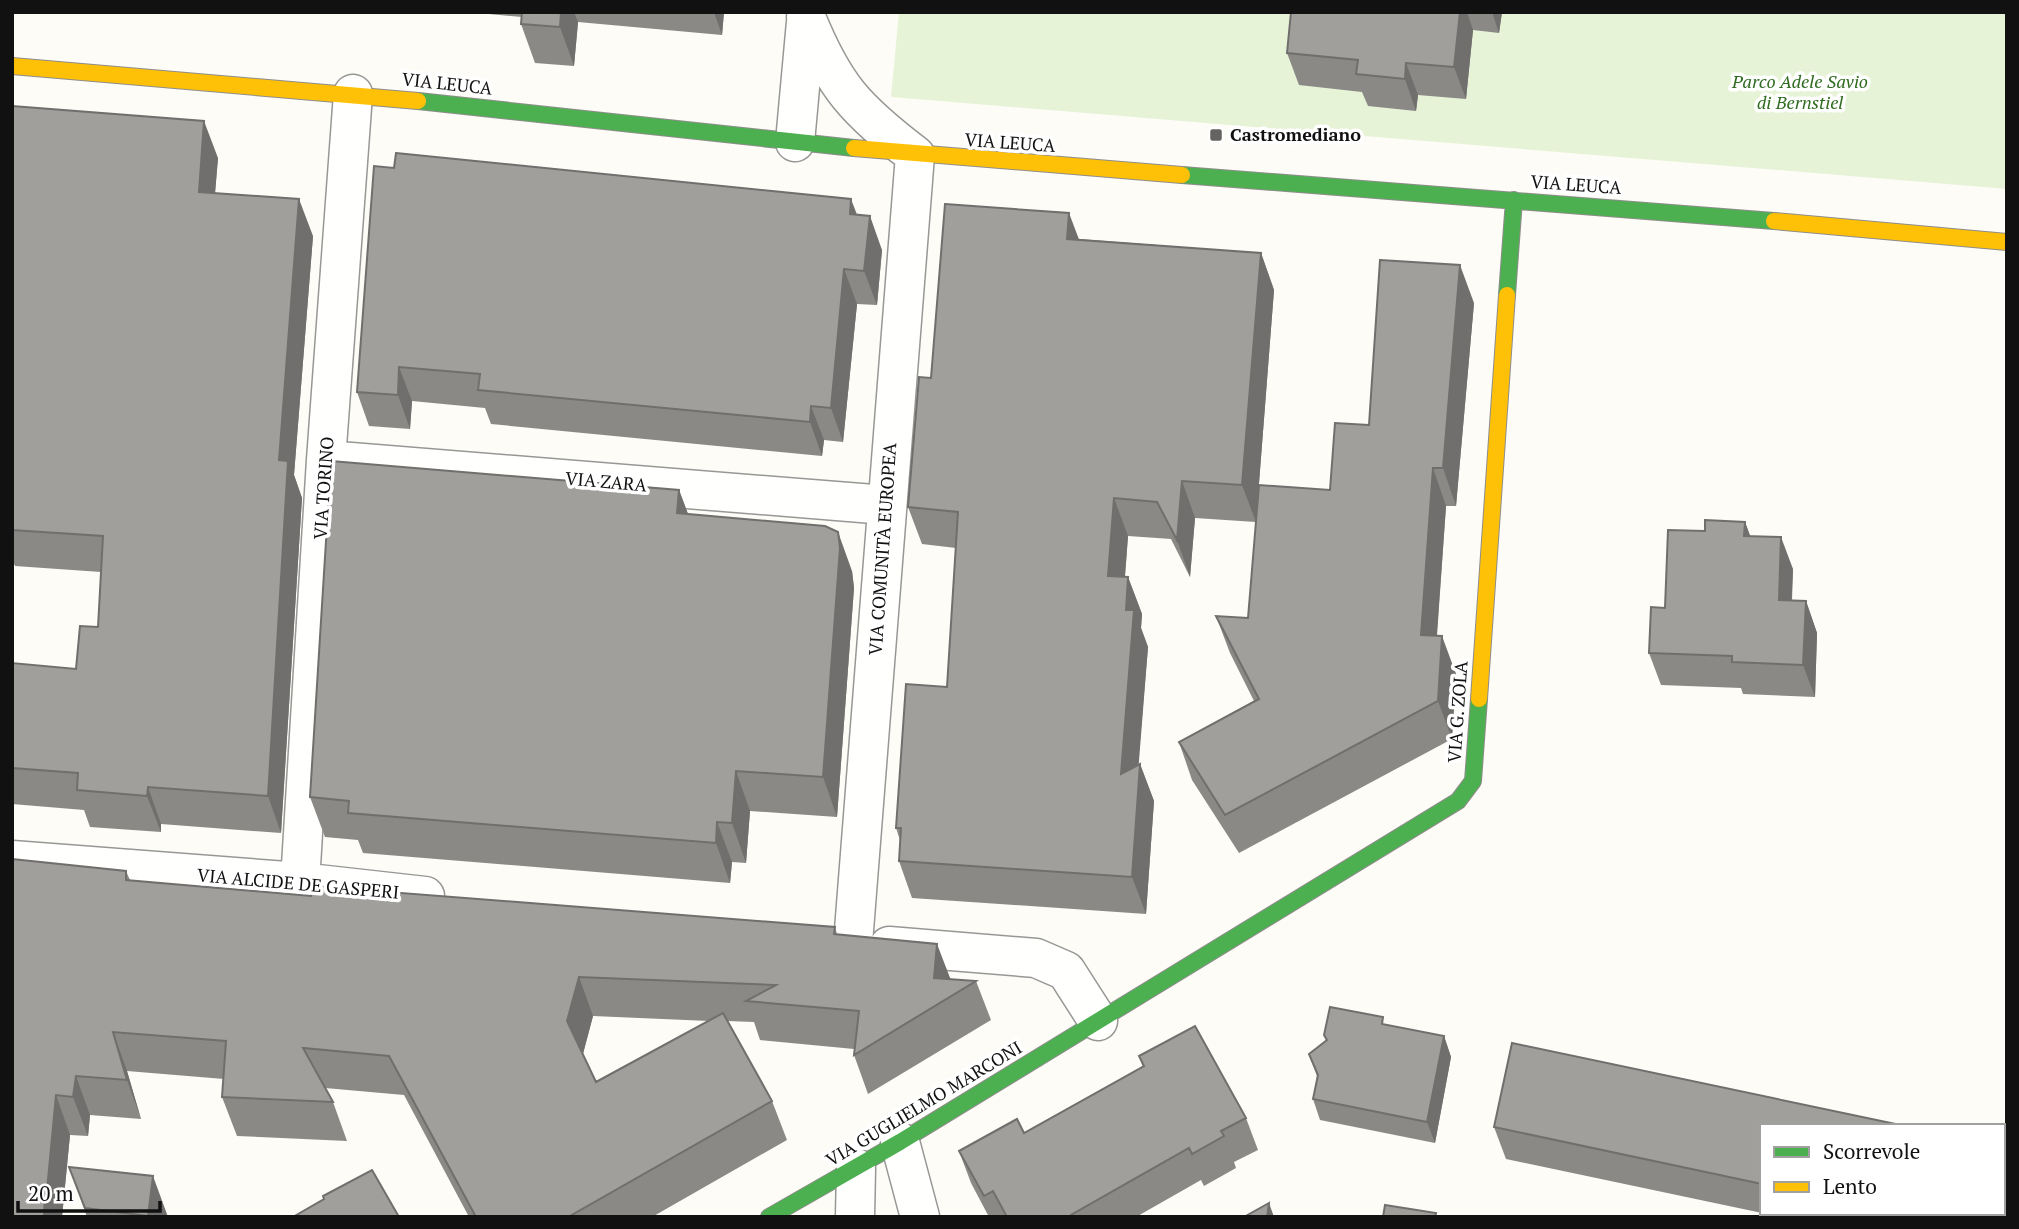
<svg xmlns="http://www.w3.org/2000/svg" width="2019" height="1229" viewBox="0 0 2019 1229" font-family="'PT Serif',serif">
  <rect width="100%" height="100%" fill="#fdfcf7"/>
  <path fill="#e7f3d7" d="M899 12H2007V189L891 97Z"/>
  <g fill="none" stroke-linecap="round" stroke-linejoin="round">
    <defs>
      <path id="street" d="M806 17C834 87 856 110 915 155L853 943
        M795 142 806 22
        M326 460 886 505
        M12 860 300 882 425 896
        M300 882 326 460 353 94
        M889 946 1036 958 1066 971 1098 1021
        M900 1142 920 1217
        M855 1217 856 1168"/>
      <path id="fast" d="M418 101 854 148
        M1182 175 1774 221
        M1507 295 1514 200
        M769 1217 900 1142 1458 801 1473 781 1479 699"/>
      <path id="slow" d="M12 66 418 101
        M854 148 1182 175
        M1774 221 2007 242
        M1479 699 1507 295"/>
    </defs>
    <use href="#street" stroke="#979795" stroke-width="41"/>
    <use href="#fast" stroke="#8e8d8b" stroke-width="18"/>
    <use href="#slow" stroke="#8e8d8b" stroke-width="18"/>
    <use href="#street" stroke="#fffffe" stroke-width="38"/>
    <use href="#fast" stroke="#4caf50" stroke-width="16"/>
    <use href="#slow" stroke="#ffc107" stroke-width="16"/>
  </g>
  <path fill="#8a8986" fill-rule="evenodd" d="M467 12H724L722 35 578 22 574 66 535 63 521 24 522 17Z
    M1291 12H1502L1499 33 1473 30 1466 99 1418 95 1416 111 1368 106 1362 92 1299 85 1287 53Z
    M12 106 218 158 215 193 313 236 294 475 302 498 281 833 161 824V832L90 827 84 810 12 804V663L76 669 98 627 101 572 15 566 12 559Z
    M374 166 857 215 882 250 877 305 857 304 843 442 824 440 822 456 491 424 485 408 412 401 410 429 369 426 357 392Z
    M1079 239 1261 253 1274 290 1256 522 1195 518 1190 577 1171 539 1128 536 1125 577H1128L1142 614 1141 628 1148 647 1138 765 1140 764 1154 801 1146 914 912 898 899 861 900 840 896 828 947 687 956 548 922 544 908 507 931 378Z
    M1474 303 1456 506H1446L1437 636 1456 674 1452 739 1239 853 1192 780 1179 742 1254 701 1230 653 1216 616 1248 618 1330 490 1369 425Z
    M679 490 688 514 852 571 854 588 837 817 750 811 746 863 732 862 730 883 363 853 358 840 325 837 310 797Z
    M1745 522 1750 536 1793 569 1792 601H1806L1817 633 1815 697 1743 694 1741 688 1661 685 1649 653 1705 531Z
    M126 871 130 880 311 896 835 927 837 934 950 979 976 981 991 1020 868 1094 854 1055V1049L760 1040 754 1022 727 1021 772 1101 787 1140 652 1217H469L404 1095 325 1088 333 1102 347 1141 237 1136 222 1097 224 1079 127 1071 141 1119 90 1115 88 1136 70 1135 62 1217H12ZM593 1016 709 1021 596 1082 583 1054Z
    M1386 1025 1444 1036 1451 1057 1435 1143 1320 1120 1313 1099 1317 1076 1309 1054 1326 1041 1324 1035Z
    M1139 1056 1246 1118 1258 1150 1234 1162 1236 1168 1204 1186 1201 1180 1136 1217H989L971 1183 959 1151 1024 1133 1143 1067Z
    M1762 1126V1213L1506 1159 1494 1127Z
    M69 1167 168 1216V1217H87Z
    M1762 1213H2003L2007 1217H1778Z"/>
  <path fill="#716f6d" d="M561 12H574L578 22 574 66 560 27Z
    M714 12H724L722 35Z
    M1460 12H1467L1473 30 1466 99 1454 67Z
    M1492 12H1502L1499 33Z
    M1406 63 1418 95 1416 111 1405 79Z
    M204 121 218 158 212 229 199 192Z
    M299 199 313 236 294 475 302 498 281 833 268 796 279 460Z
    M851 199 864 233 850 214Z
    M1069 213 1083 250 1067 239Z
    M870 216 882 250 877 305 864 271Z
    M1261 253 1274 290 1256 522 1242 485Z
    M1460 265 1474 303 1456 506 1443 468Z
    M844 269 857 304 843 442 831 408Z
    M399 367 412 401 410 429 398 395Z
    M811 406 824 440 822 456 810 422Z
    M1433 468 1446 506 1434 673 1421 635Z
    M1182 481 1195 518 1190 577 1177 540Z
    M679 490 694 530 677 513Z
    M1114 498 1128 536 1122 613 1108 576Z
    M1745 522 1757 554 1744 536Z
    M838 532 852 571 854 588 837 817 823 777Z
    M1781 537 1793 569 1790 632 1779 600Z
    M1128 577 1142 614 1141 628 1148 647 1135 811 1121 774Z
    M1806 601 1817 633 1815 697 1803 665Z
    M1442 636 1456 674 1452 739 1438 701Z
    M1140 764 1154 801 1146 914 1132 877Z
    M736 771 750 811 746 863 732 823Z
    M148 787 161 824V832L147 796Z
    M717 822 732 862 730 883 716 843Z
    M937 944 952 983 934 978Z
    M579 977 593 1016 581 1061 567 1021Z
    M113 1032 127 1071 141 1119 127 1080Z
    M1444 1036 1451 1057 1435 1143 1427 1122Z
    M76 1076 90 1115 88 1136 73 1097Z
    M56 1095 70 1135 62 1217H57L47 1190Z
    M2007 1164V1195L2003 1185Z
    M153 1176 168 1217 148 1216Z
    M45 1184 57 1217H44Z
    M1269 1203 1274 1217H1267Z"/>
  <path fill="#a19f9c" stroke="#716f6d" stroke-width="2" d="M522 12H561L560 27 521 24Z
    M1291 12H1460L1454 67 1406 63 1405 79 1356 74 1358 60 1287 53Z
    M12 106 204 121 199 192 299 199 279 460 288 461 268 796 148 787 147 796 77 790 78 773 12 768V663L76 669 80 626 98 627 103 536 12 530Z
    M396 153 851 199 850 214 870 216 864 271 844 269 831 408 811 406 810 422 478 390 480 374 399 367 398 395 357 392 374 166 394 168Z
    M945 204 1069 213 1067 239 1261 253 1242 485 1182 481 1177 540 1157 502 1114 498 1108 576 1128 577 1126 610H1134L1121 774 1140 764 1132 877 899 861 901 828H896L906 684 947 687 958 512 908 507 919 377 931 378Z
    M1380 260 1460 265 1443 468H1433L1421 635 1442 636 1438 701 1225 815 1179 742 1259 699 1216 616 1248 618 1259 485 1330 490 1335 423 1369 425Z
    M331 461 679 490 677 513 825 526 838 532 840 548 823 777 736 771 732 823 717 822 716 843 348 813 349 801 310 797Z
    M1705 520 1745 522 1744 536 1781 537 1779 600 1806 601 1803 665 1732 662V656L1649 653 1651 607 1665 608 1668 530 1705 531Z
    M12 859 126 871V880L311 896 312 886 835 927 834 934 937 944 934 978 976 981 854 1055 859 1011 746 1001 776 985 579 977 567 1021 596 1082 723 1013 772 1101 568 1217H476L389 1056 303 1048 333 1102 222 1097 226 1041 113 1032 127 1080 76 1076 73 1097 56 1095 47 1190 45 1184 44 1217H12Z
    M1330 1007 1383 1017 1382 1024 1444 1036 1427 1122 1313 1099 1318 1075 1309 1054 1327 1040 1324 1035Z
    M1195 1026 1246 1118 1221 1131 1224 1136 1192 1154 1189 1148 1071 1215 1072 1217H1007L993 1191 984 1196 959 1151 1017 1119 1024 1133 1144 1066 1139 1056Z
    M1512 1043 1905 1126H1762V1184L1494 1127Z
    M2003 1147H2007V1164L2003 1181Z
    M69 1167 153 1176 148 1216 85 1208Z
    M372 1170 399 1217H293L324 1199 323 1196Z
    M2003 1184H2007V1217H1919L1902 1213H2003Z
    M1269 1203 1267 1217H1244Z
    M1385 1205 1436 1213 1435 1217H1383Z"/>
  <rect fill="#646362" stroke="#fff" stroke-width="2.5" x="1209" y="128" width="14" height="14" rx="3.5"/>
  <g text-anchor="middle" stroke-width="7" stroke-linejoin="round" paint-order="stroke">
    <g font-size="18" font-style="italic" fill="#2f6b1f" stroke="#fff">
      <text x="1800" y="88">Parco Adele Savio<tspan x="1800" dy="21">di Bernstiel</tspan></text>
    </g>
    <g font-size="18" fill="#111" stroke="#fff">
      <text transform="translate(447 84) rotate(6)" y="6">VIA LEUCA</text>
      <text transform="translate(1010 143) rotate(4)" y="6">VIA LEUCA</text>
      <text transform="translate(1576 185) rotate(4)" y="6">VIA LEUCA</text>
      <text transform="translate(606 482) rotate(5)" y="6">VIA ZARA</text>
      <text transform="translate(324 488) rotate(-86)" y="6">VIA TORINO</text>
      <text transform="translate(883 549) rotate(-86)" y="6">VIA COMUNITÀ EUROPEA</text>
      <text transform="translate(1458 712) rotate(-86)" y="6">VIA G. ZOLA</text>
      <text transform="translate(298 884) rotate(5)" y="6">VIA ALCIDE DE GASPERI</text>
      <text transform="translate(924 1104) rotate(-31)" y="6">VIA GUGLIELMO MARCONI</text>
    </g>
    <g font-size="18" font-weight="bold" fill="#111" stroke="#fff" text-anchor="start">
      <text x="1230" y="141">Castromediano</text>
    </g>
  </g>
  <rect width="2019" height="1229" fill="none" stroke="#111111" stroke-width="28"/>
  <rect x="1760" y="1124" width="245" height="91" fill="#ffffff" stroke="#a0a0a0" stroke-width="2"/>
  <rect x="1774" y="1147" width="35" height="10" fill="#4caf50" stroke="#a0a0a0" stroke-width="2"/>
  <text x="1823" y="1159" font-size="21" fill="#111111">Scorrevole</text>
  <rect x="1774" y="1182" width="35" height="10" fill="#ffc107" stroke="#a0a0a0" stroke-width="2"/>
  <text x="1823" y="1194" font-size="21" fill="#111111">Lento</text>
  <path d="M18 1201v10h142v-10" fill="none" stroke="#111111" stroke-width="3.5"/>
  <text x="28" y="1201" font-size="21" fill="#111111" stroke="#ffffff" stroke-width="5" paint-order="stroke">20 m</text>
</svg>
